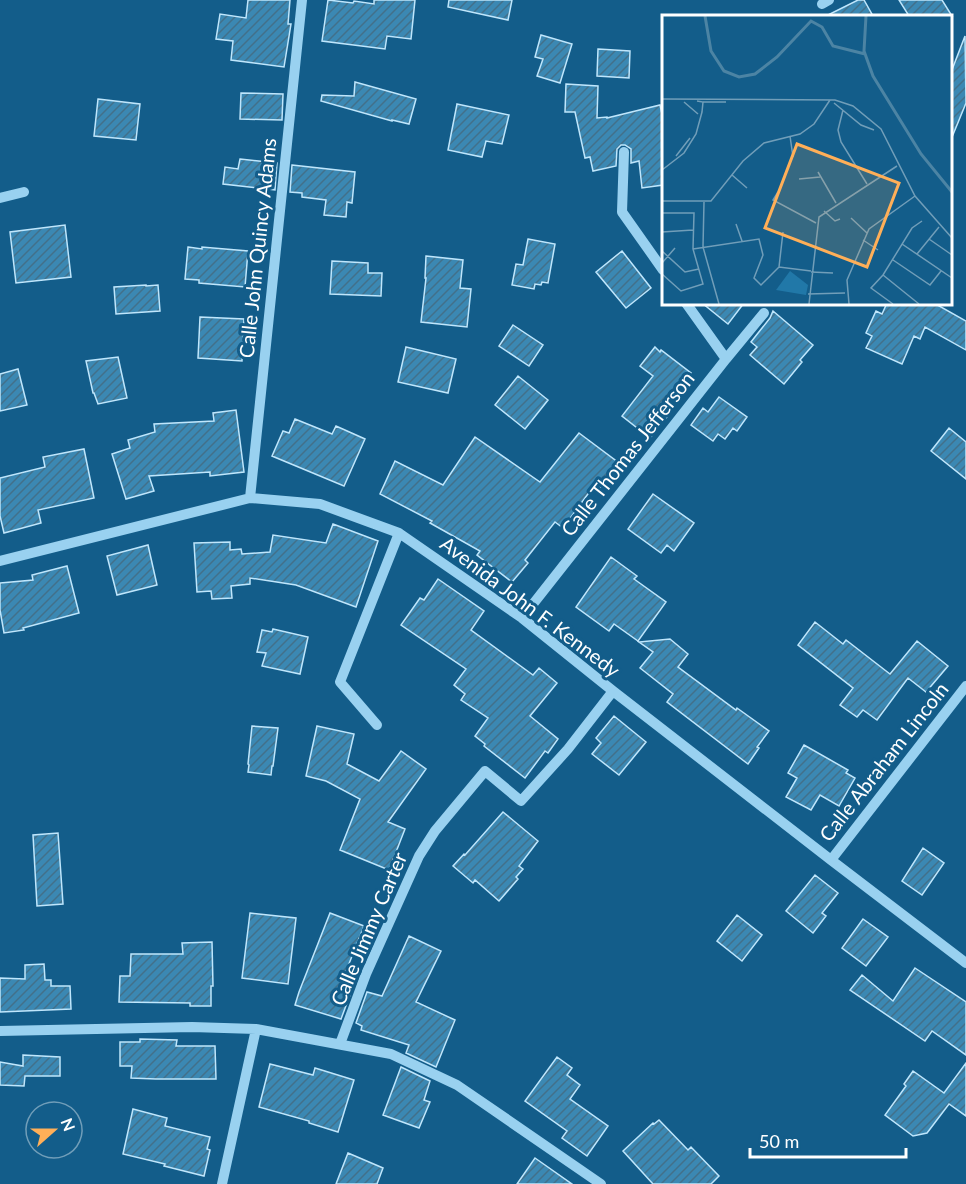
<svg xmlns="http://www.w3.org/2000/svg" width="966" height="1184" viewBox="0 0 966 1184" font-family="Lato,sans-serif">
  <defs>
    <pattern id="building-hatch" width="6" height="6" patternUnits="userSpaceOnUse" patternTransform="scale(1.5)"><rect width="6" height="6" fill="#3b88b3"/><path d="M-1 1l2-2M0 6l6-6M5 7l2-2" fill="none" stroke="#42708a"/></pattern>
  </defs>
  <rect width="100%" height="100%" fill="#135d8a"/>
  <path fill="url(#building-hatch)" stroke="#bfe6fc" stroke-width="1.5" d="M248 0H290L288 24H291L284 67 231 60 233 41 216 39 220 14 246 18Z
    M328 0 353 3 354 1 374 4V0H415L411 39 387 36 385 49 322 41Z
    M449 0H512L508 20 448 7Z
    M858 0H864L873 16H826Z
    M899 0H942L952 16H909Z
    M541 35 572 44 560 83 537 76 543 59 535 57Z
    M965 36 966 103 950 142V75Z
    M598 49 630 51 629 78 597 76Z
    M355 82 416 99 409 124 392 120V121L321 101 322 95 354 96Z
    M566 84 598 86 597 118 607 117V118L660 105 663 118V185L642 188 639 161 631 163V149L625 145H621L617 149 616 166 593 171 590 157 585 158 575 112H565Z
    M241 93 283 94 282 120 240 119Z
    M98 99 140 104 136 140 94 136Z
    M457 104 509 115 502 144 486 141 482 157 448 150Z
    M240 159 277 163 275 190 223 184 225 167 238 169Z
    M292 165 355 172 352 203 347 202 346 217 324 215 326 200 302 197V193L290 192Z
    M65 225 71 277 16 283 10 232Z
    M528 239 555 244 548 283 542 282 541 285 535 284 534 289 512 285 516 264 523 265Z
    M188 247 202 249V247L248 251 245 287 199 283V280L185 279Z
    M622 251 651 288 626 308 596 272Z
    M426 256 463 260 460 288 471 289 467 327 421 322 426 278H425Z
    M332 261 368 263V273H382L381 296 330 294Z
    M146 285V286L158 285 160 311 116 314 114 287Z
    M702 303H744L728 324Z
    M887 303H934L966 321V350L925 327 920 339 914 336 902 364 866 348 872 336 866 333 876 311 882 314Z
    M773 311 813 345 800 360 802 362 784 384 750 355 757 347 751 342 770 318Z
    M200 317 244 319 242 361 198 358Z
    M513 325 543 345 529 366 499 346Z
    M406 347 456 359 448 393 398 382Z
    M655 347 660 352 661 350 691 373 665 407 671 412 650 438 622 416 653 376 640 366Z
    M118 357 127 398 98 404 94 393H93L86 361Z
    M18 369 27 405 0 411V374Z
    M518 376 548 400 525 429 495 405Z
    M719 397 747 417 737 431 733 428 725 439 718 434 713 441 691 425 703 408 708 412Z
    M236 410 244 472 210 476V472L149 476 154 491 126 499 112 454 130 448 128 440 155 432 154 424 214 421 213 413Z
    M295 419 332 434 336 426 365 439 344 486 272 456 283 431 289 433Z
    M949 428 966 442V479L931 451Z
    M579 433 619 463 598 491 593 487 563 528 555 522 525 560 528 563 512 582 477 555 480 551 430 523 432 521 380 494 395 461 443 485 475 437 540 482Z
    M84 449 94 498 38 510 41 523 4 533 0 516V478L45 467 43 457Z
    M653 494 694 523 674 551 667 545 661 553 628 529Z
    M333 524 378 541 356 607 296 585 250 578V584L231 586 232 598 212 599 211 591 197 592 194 543 230 542V550L241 549 242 554 270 552 273 535 326 543Z
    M148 545 157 585 117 595 107 556Z
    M611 557 637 576 634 579 666 602 638 641 614 624 609 631 576 607Z
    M67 566 79 613 23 628 24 630 4 633 0 610V583L33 580 32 575Z
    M438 579 484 611 471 630 533 675 539 668 557 683 530 716 558 739 548 753 545 751 525 778 484 746 485 744 475 736 488 718 461 700 465 694 454 685 466 669 401 625 420 598 424 600Z
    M815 622 843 644 846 640 890 674 917 641 948 666 926 692 908 678 877 720 863 710 857 717 840 705 853 688 798 645Z
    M273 629 308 637 300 674 262 666 266 653 257 652 262 630 272 632Z
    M670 639 688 654 678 667 736 710 737 708 769 731 757 747 759 748 748 764 667 702 673 694 640 668 653 652 639 642Z
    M614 716 646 742 619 775 592 754 601 743 596 738Z
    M252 726 278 728 273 766H272L271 775 248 772 249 765 248 764Z
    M317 726 354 734 347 764 379 781 401 751 426 769 388 822 405 829 389 870 340 850 360 799 326 781 306 776Z
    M804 745 848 770 846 773 855 778 839 806 820 795 811 810 786 797 797 778 788 773Z
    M503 812 538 841 519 866 523 869 516 877 518 879 499 901 475 880 473 883 453 866 464 854 465 855Z
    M58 833 63 904 37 906 33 835Z
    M923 848 944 863 922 895 902 881Z
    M815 875 838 893 822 913 826 916 813 933 786 911Z
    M250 913 296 918 288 984 242 978Z
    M330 913 364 926 341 984 353 987 341 1019 295 1005 299 992Z
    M737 915 762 935 742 961 717 941Z
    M863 919 888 937 866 966 842 948Z
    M409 936 441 951 416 1002 455 1020 436 1067 406 1053 409 1045 361 1030 362 1026 356 1023 367 992 382 996Z
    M212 942 213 986H211V1006H190V1003L119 1002 120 976H130L131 954H183L182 943Z
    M44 964 45 980H51V986H70L71 1009 0 1012V978L25 979V965Z
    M915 968 966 1002V1055L932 1031 925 1041 850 990 862 975 893 1001Z
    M140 1039 177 1040 176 1046H215L216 1079H156L131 1078 132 1066H120V1042H140Z
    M23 1055 60 1057V1076H25L24 1086 0 1085V1062L23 1066Z
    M557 1057 572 1068 567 1075 580 1085 570 1099 608 1126 587 1156 562 1138 567 1131 525 1101Z
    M966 1063V1116L949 1104 927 1133 913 1136 885 1115 906 1086 904 1084 913 1071 944 1093Z
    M270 1064 313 1075 315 1068 354 1080 338 1132 309 1123V1121L259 1107Z
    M401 1067 430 1081 424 1100 430 1102 419 1128 383 1115Z
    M133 1109 167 1118 165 1126 210 1137 207 1149 210 1150 204 1176 164 1166 165 1164 123 1154Z
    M659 1120 688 1150 691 1147 719 1176 711 1184H653L623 1151 653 1123 654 1124Z
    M348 1153 383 1168 377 1184H336Z
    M535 1158 572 1184H517Z"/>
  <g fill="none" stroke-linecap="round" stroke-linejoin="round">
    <path stroke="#99d1f0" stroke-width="10" d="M822 4 829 0
      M624 152 622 212 663 270
      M0 198 24 192
      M686 303 726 359
      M250 498 302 0
      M0 561 250 498 320 504 399 533 522 618 613 691 831 860 966 963
      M522 618 726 359 764 313
      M377 725 340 682 399 533
      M831 860 966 686
      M0 1031 192 1027 256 1029 391 1054 457 1085 601 1184
      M340 1044 366 974 419 856 435 831 485 771 521 801 568 749 613 691
      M222 1184 256 1029"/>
  </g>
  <g text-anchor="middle" stroke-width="6" stroke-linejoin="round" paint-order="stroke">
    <g font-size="20" fill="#fff" stroke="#135d8a">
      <text transform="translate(258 248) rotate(-84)" y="7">Calle John Quincy Adams</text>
      <text transform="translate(628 454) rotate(-52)" y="7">Calle Thomas Jefferson</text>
      <text transform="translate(530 607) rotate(37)" y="7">Avenida John F. Kennedy</text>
      <text transform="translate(884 762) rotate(-52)" y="7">Calle Abraham Lincoln</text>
      <text transform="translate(369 929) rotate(-67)" y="7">Calle Jimmy Carter</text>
    </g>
  </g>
  <g transform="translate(662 15)">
    <rect width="290" height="290" fill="#135d8a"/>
    <path d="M128 256 146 270 144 280 114 275Z" fill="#2178a8"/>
    <path fill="none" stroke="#4c84a4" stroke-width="3" d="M43 1 49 36 62 56 77 62 93 59 115 42 149 6 160 12 171 31 203 39M204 1 202 36 211 61 259 139 290 177"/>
    <path fill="none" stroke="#719eb9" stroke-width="1.5" d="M0 84 173 85 191 91 219 114 253 181 290 223M22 87 36 99M41 87H64M172 88 199 110 212 115M181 95 176 115 179 127 205 169M128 121 131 142M14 141 28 123M0 155 22 138 34 119 40 97 41 87 35 86M156 157 174 188M70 160 85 173M137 164 158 162M116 177 111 185 154 208M0 186H49L81 146 102 128 138 119 152 109 168 85M42 187 41 232 57 289M162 196 173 206 178 204M0 198H32L31 234 41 269 19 276 0 259M189 203 205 218M74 209 80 226M0 217 31 215M267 224 290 240M201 225 216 235M240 229 290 263M31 234 97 224 101 240 92 263 99 270 117 252 149 256M0 236 23 257 37 254M255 239 277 212M231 245 268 270 279 256M0 248 13 233M117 252 121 217M149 257 171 258M221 260 257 289M146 279 183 278M147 289 157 202 235 151M187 289 185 265 207 214 253 181M231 289 209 273 221 260 250 213 260 206"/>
    <path fill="#ffaf58" fill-opacity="0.15" stroke="#ffaf58" stroke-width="3" d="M135 129 237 168 205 252 103 213Z"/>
    <rect width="290" height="290" fill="none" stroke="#fff" stroke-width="3"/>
  </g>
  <g transform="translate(54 1130) rotate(69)"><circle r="28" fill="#135d8a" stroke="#719eb9" stroke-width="1.5"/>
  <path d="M0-4.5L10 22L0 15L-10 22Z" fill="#ffaf58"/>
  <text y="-9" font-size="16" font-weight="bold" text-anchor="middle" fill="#ffffff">N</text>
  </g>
  <path d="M750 1148v9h156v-9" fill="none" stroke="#ffffff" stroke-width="3"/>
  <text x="759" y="1148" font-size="18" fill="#ffffff" stroke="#135d8a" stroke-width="4.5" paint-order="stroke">50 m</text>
</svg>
